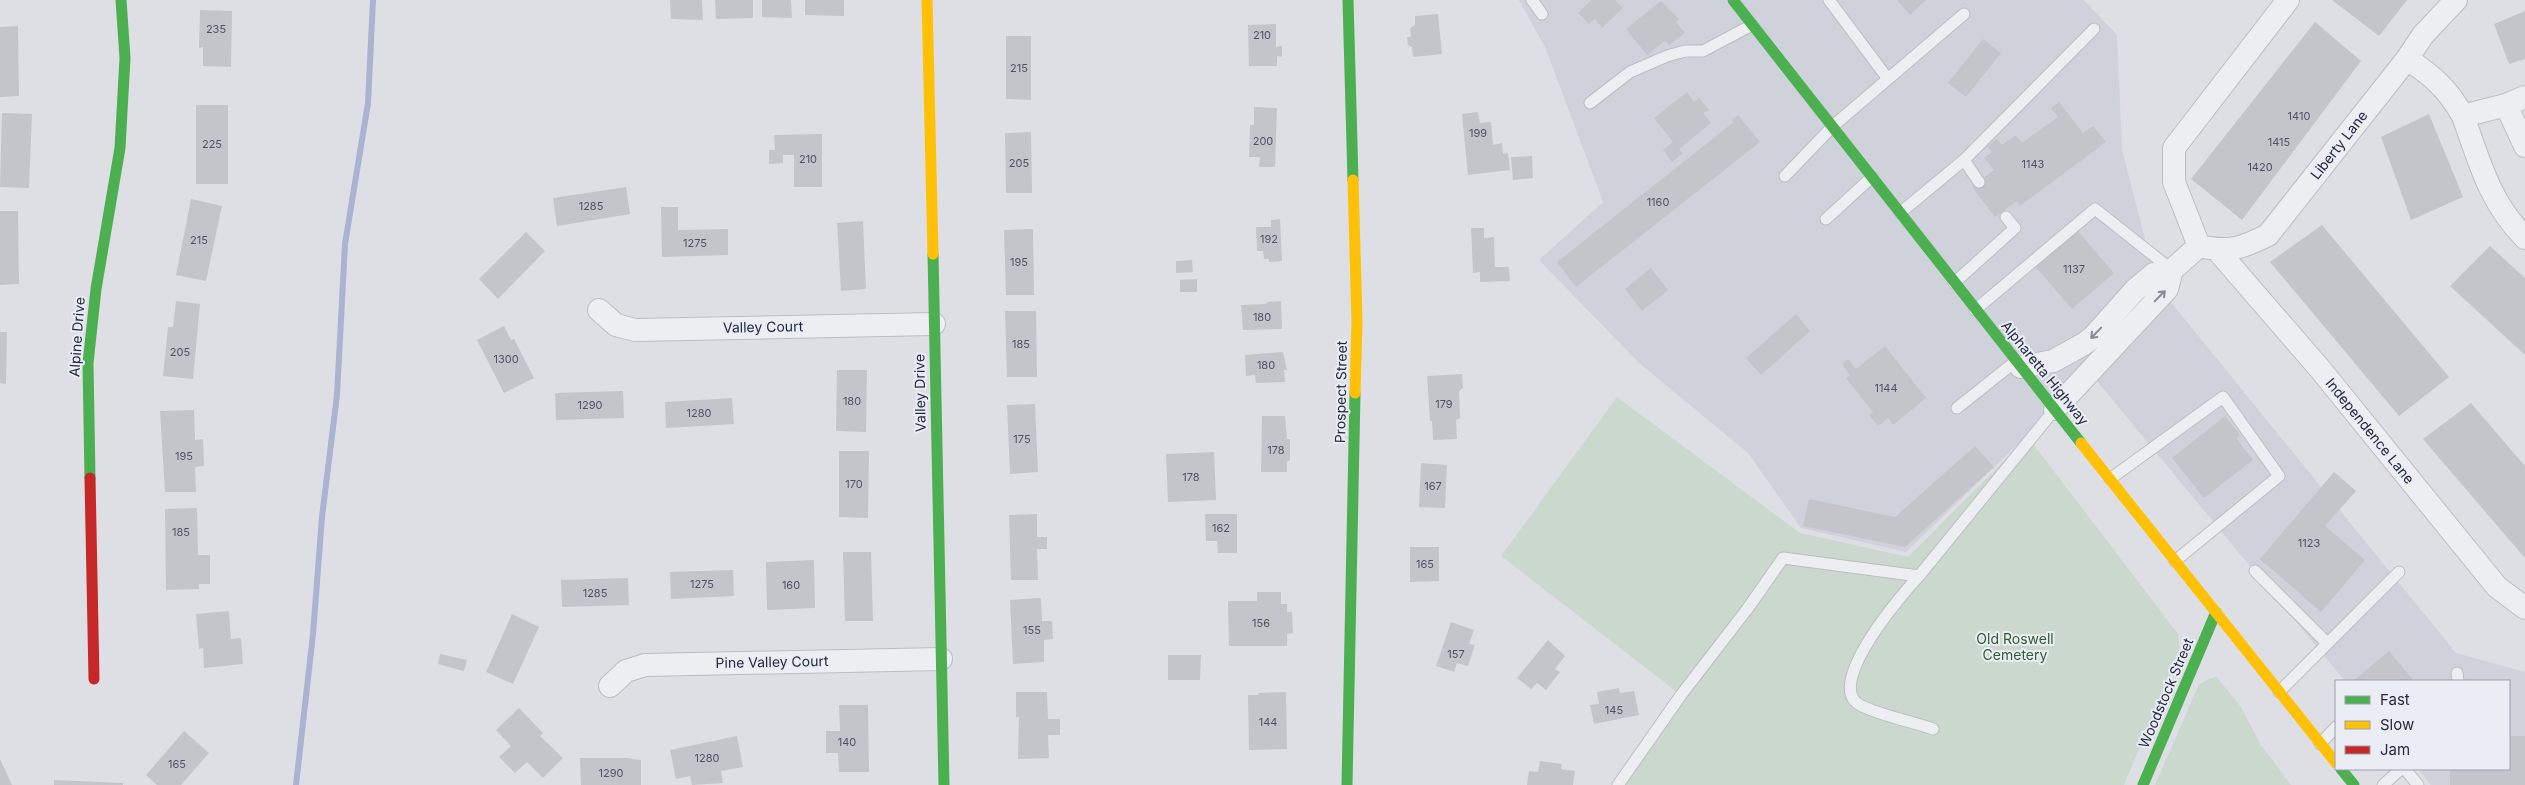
<svg xmlns="http://www.w3.org/2000/svg" width="2525" height="785" viewBox="0 0 2525 785" font-family="Inter,sans-serif">
  <rect width="100%" height="100%" fill="#dedfe4"/>
  <path fill="#cfd2db" d="M1519 0H2084L2117 35 2122 150 2157 285 2456 653 2525 672V785H2431L2418 769H2509V681H2345L2091 374 1906 552 1801 528 1748 453 1639 363 1539 260 1603 202 1545 47Z"/>
  <path fill="#cbd8ce" d="M1617 397 1800 533 1908 557 2028 437 2178 634 2180 653 2124 785H1625L1686 699 1501 556Z
    M2216 676 2241 707 2261 745 2291 785H2155L2199 684Z"/>
  <g fill="none" stroke-linecap="round" stroke-linejoin="round">
    <path stroke="#a9b4d3" stroke-width="6" d="M296 785 313 634 322 517 337 395 345 244 368 103 373 0"/>
  </g>
  <path fill="#c4c5cb" d="M670 0H702L703 20 671 19Z
    M715 0H753V18L716 19Z
    M762 0H791L792 18 762 17Z
    M805 0H844V16L805 15Z
    M1591 0H1615L1623 8 1602 28 1595 19 1589 24 1578 13Z
    M1897 0H1926L1910 15Z
    M2332 0H2407L2379 36Z
    M1661 1 1679 19 1676 22 1685 33 1669 45 1665 41 1647 55 1626 29Z
    M200 10 232 11 231 67 203 66V47L199 48Z
    M2525 11V59L2509 64 2494 24Z
    M1438 14 1442 54 1413 57 1412 47 1408 45 1407 37H1411L1410 28 1415 25V16Z
    M2315 22 2361 61 2242 220 2191 179Z
    M1276 24V47L1282 46V57L1277 56V66H1249L1248 25Z
    M18 26 19 96 0 97V27Z
    M1006 36H1031V100L1006 99Z
    M1983 39 2001 53 1966 97 1948 83Z
    M1687 92 1694 102 1699 98 1709 110 1703 113 1711 123 1679 149 1683 153 1672 162 1663 150 1673 142 1654 118Z
    M2059 102 2083 133 2093 126 2106 142 2020 206 2017 201 1995 217 1972 187 1994 170 1984 158 1992 152 1987 146 1997 139 2002 145 2016 135 2022 143 2058 117 2051 108Z
    M196 105H228V184H196Z
    M1254 107 1277 108 1275 167H1259L1260 157H1249L1250 125H1254Z
    M1478 112 1480 123 1491 122 1493 145 1502 143 1503 154 1508 153 1510 170 1468 175 1462 114Z
    M2 113 32 114 29 188 0 187Z
    M2429 114 2463 197 2411 220 2381 137Z
    M1738 115 1760 142 1576 287 1557 262 1734 122 1732 120Z
    M1031 132 1032 193H1006L1005 133Z
    M822 134V187H794V155H783V163L769 164V150H775L774 135Z
    M1532 156 1533 178 1513 180 1511 157Z
    M626 187 630 214 557 226 553 198Z
    M191 199 222 206 206 281 176 275Z
    M661 207H678V230L728 229V255L662 257Z
    M0 211H18L19 284 0 285Z
    M1280 219 1282 261 1269 262V259H1264L1263 251H1257L1256 227H1271V220Z
    M863 221 866 289 841 291 837 223Z
    M2322 225 2449 377 2399 416 2270 262Z
    M1471 228H1484V238L1494 237 1495 267H1509L1510 281 1480 282V272L1473 273Z
    M1033 229 1034 295H1006L1004 230Z
    M2076 229 2114 273 2072 309 2034 265Z
    M526 232 545 251 498 299 479 279Z
    M2490 246 2525 278V355L2450 286Z
    M1192 260 1193 272 1176 273V261Z
    M1651 268 1668 290 1642 311 1625 289Z
    M1197 279V292H1180V280Z
    M176 301 200 304 193 379 163 376 168 327H173Z
    M1281 301 1282 329 1243 330 1241 305 1266 304 1267 302Z
    M1005 311H1036L1037 377H1007Z
    M1796 314 1810 331 1761 375 1746 358Z
    M504 326 511 340 514 339 534 378 504 393 477 340Z
    M0 332H7L6 384 0 383Z
    M1885 346 1926 398 1893 425 1888 418 1878 426 1869 415 1873 412 1846 378 1850 375 1842 364 1848 359 1856 369Z
    M1283 352 1287 370H1284L1285 382 1256 383 1255 375 1246 376 1245 355Z
    M837 370H867L866 432 836 431Z
    M1462 374 1463 388 1459 391 1460 418 1456 420 1457 439 1433 440 1432 421H1430L1427 376Z
    M623 391 624 418 556 420 555 393Z
    M732 398 734 424 666 428 665 402Z
    M2471 403 2525 466V558L2423 439Z
    M1035 404 1038 472 1010 474 1007 405Z
    M194 410 195 440 203 439 204 466 195 467 196 492H165L160 411Z
    M1262 416H1285L1287 439H1290V460L1287 462V472H1261Z
    M2225 416 2240 435 2236 438 2253 460 2204 498 2172 458Z
    M1975 446 1994 467 1905 547 1803 526 1809 499 1895 517Z
    M839 451H869L868 518 839 517Z
    M1214 452 1216 500 1168 502 1166 454Z
    M1421 463 1447 465 1445 508 1419 507Z
    M2334 472 2356 491 2325 526 2365 560 2321 612 2260 559Z
    M197 508 198 555H210V584H199V589L166 590 165 509Z
    M1037 514V537H1047V549H1037L1038 580H1011L1009 515Z
    M1205 514H1237V553H1218L1217 541H1206Z
    M1410 547H1439V581L1410 582Z
    M843 552H871L873 621H845Z
    M814 560 815 608 767 610 766 562Z
    M733 570 734 596 671 599 670 572Z
    M628 578 629 605 562 607 561 580Z
    M1257 592H1281V604H1287V612H1292L1293 633 1287 634V646H1229L1228 601H1257Z
    M1041 598 1042 621H1052L1053 639 1044 640V662L1013 664 1010 600Z
    M229 611 231 639 241 638 243 664 204 668 203 648 199 649 196 614Z
    M512 614 539 627 513 684 486 672Z
    M1451 622 1474 630 1469 644 1475 645 1468 666 1457 663 1454 672 1436 666Z
    M1548 640 1565 656 1555 669 1560 672 1546 690 1537 683 1531 689 1517 678Z
    M2389 651 2414 681H2353Z
    M440 654 467 660 464 671 438 664Z
    M1168 655H1201L1200 680H1168Z
    M1619 688 1620 693 1634 691 1639 715 1594 724 1590 705 1599 704 1597 692Z
    M1016 692H1047L1048 719H1060V735H1048L1049 758 1018 759 1019 717H1016Z
    M1286 692 1287 749 1249 750 1248 695H1259L1258 693Z
    M839 705H868L869 772H839L838 753H826V731H840Z
    M519 708 543 733 540 736 563 758 543 778 527 762 515 773 499 757 511 746 496 730Z
    M184 731 209 753 181 785H157L146 775Z
    M737 736 743 767 721 771 723 783 692 785 690 776 676 779 670 750Z
    M2509 736H2525V785H2450V769H2509Z
    M580 758H626L641 760V785H581Z
    M0 759 12 785H0Z
    M1540 761 1562 764 1561 769 1575 771 1573 785H1527L1529 771 1538 772Z
    M54 780 123 783V785H54Z"/>
  <g fill="none" stroke-linecap="round" stroke-linejoin="round">
    <defs>
      <path id="lane" d="M1532 0 1542 14
        M1829 0 1888 79
        M1590 103 1630 72 1667 56 1685 51H1703L1752 25
        M1964 160 2094 29
        M1785 176 1833 126 1964 14
        M1900 213 1964 160 1979 182
        M1826 219 1872 177
        M1954 283 2015 228 2006 217
        M1975 310 2095 209 2172 270
        M1957 408 2016 361
        M2110 479 2223 397 2279 476 2175 561
        M2255 571 2327 643
        M1919 576C1902 594 1828 680 1857 703 1868 712 1917 723 1933 729
        M2457 673 2458 681
        M2279 692 2399 572
        M2320 744 2336 727
        M2405 769 2418 785
        M1618 785 1681 695 1748 608 1783 558 1919 576 2055 409
        M2383 785 2401 769"/>
      <path id="street" d="M2407 59C2433 76 2447 88 2463 116L2506 105 2525 97
        M2506 105 2525 146
        M2463 116C2480 163 2489 201 2525 238
        M2199 246 2174 182V148L2288 0
        M2218 251 2320 369 2497 587 2525 608
        M599 310 616 325 635 330 934 324
        M2021 367 2053 361 2084 344 2094 336 2135 290 2154 274 2172 270 2199 246C2229 253 2242 248 2268 235L2407 59 2423 35 2456 0
        M2055 409 2167 289 2172 270
        M610 686 626 671 645 665 941 659"/>
    </defs>
    <use href="#lane" stroke="#bcbdc2" stroke-width="13"/>
    <use href="#street" stroke="#bcbdc2" stroke-width="24"/>
    <use href="#lane" stroke="#edeef1" stroke-width="11"/>
    <use href="#street" stroke="#edeef1" stroke-width="22"/>
    <path stroke="#4caf50" stroke-width="11" d="M1348 0 1353 180
      M1733 0 2081 443
      M933 254 944 785
      M90 478 88 363 96 289 120 148 125 58 121 0
      M2341 769 2354 785
      M1347 785 1355 393
      M2143 785 2216 612"/>
    <path stroke="#ffc107" stroke-width="11" d="M927 0 933 254
      M1353 180 1357 322 1355 393
      M2081 443 2336 763"/>
    <path stroke="#c62828" stroke-width="11" d="M90 478 94 679"/>
  </g>
  <defs><path id="oneway-shaft" d="M-6 0H5M1.5-3L5.5 0L1.5 3" fill="none" stroke-width="1.6" stroke-linecap="round" stroke-linejoin="round" transform="scale(1.25)"/></defs>
  <g stroke="#888b98">
    <use href="#oneway-shaft" transform="translate(2160 296) rotate(-45)"/>
    <use href="#oneway-shaft" transform="translate(2096 333) rotate(134)"/>
  </g>
  <g text-anchor="middle" stroke-width="4" stroke-linejoin="round" paint-order="stroke">
    <g font-size="11" fill="#4e5164">
      <text x="216" y="33">235</text>
      <text x="1262" y="39">210</text>
      <text x="1019" y="72">215</text>
      <text x="2299" y="120">1410</text>
      <text x="1478" y="137">199</text>
      <text x="1263" y="145">200</text>
      <text x="2279" y="146">1415</text>
      <text x="212" y="148">225</text>
      <text x="808" y="163">210</text>
      <text x="1019" y="167">205</text>
      <text x="2033" y="168">1143</text>
      <text x="2260" y="171">1420</text>
      <text x="1658" y="206">1160</text>
      <text x="591" y="210">1285</text>
      <text x="1269" y="243">192</text>
      <text x="199" y="244">215</text>
      <text x="695" y="247">1275</text>
      <text x="1019" y="266">195</text>
      <text x="2074" y="273">1137</text>
      <text x="1262" y="321">180</text>
      <text x="1021" y="348">185</text>
      <text x="180" y="356">205</text>
      <text x="506" y="363">1300</text>
      <text x="1266" y="369">180</text>
      <text x="1886" y="392">1144</text>
      <text x="852" y="405">180</text>
      <text x="1444" y="408">179</text>
      <text x="590" y="409">1290</text>
      <text x="699" y="417">1280</text>
      <text x="1022" y="443">175</text>
      <text x="1276" y="454">178</text>
      <text x="184" y="460">195</text>
      <text x="1191" y="481">178</text>
      <text x="854" y="488">170</text>
      <text x="1433" y="490">167</text>
      <text x="1221" y="532">162</text>
      <text x="181" y="536">185</text>
      <text x="2309" y="547">1123</text>
      <text x="1425" y="568">165</text>
      <text x="702" y="588">1275</text>
      <text x="791" y="589">160</text>
      <text x="595" y="597">1285</text>
      <text x="1261" y="627">156</text>
      <text x="1032" y="634">155</text>
      <text x="1456" y="658">157</text>
      <text x="1614" y="714">145</text>
      <text x="1268" y="726">144</text>
      <text x="847" y="746">140</text>
      <text x="707" y="762">1280</text>
      <text x="177" y="768">165</text>
      <text x="611" y="777">1290</text>
    </g>
    <g font-size="14" fill="#24283f" stroke="#ebedf5">
      <text transform="translate(2339 145) rotate(-52)" y="5">Liberty Lane</text>
      <text transform="translate(763 327) rotate(-1)" y="5">Valley Court</text>
      <text transform="translate(77 337) rotate(-86)" y="5">Alpine Drive</text>
      <text transform="translate(2045 373) rotate(51)" y="5">Alpharetta Highway</text>
      <text transform="translate(1341 392) rotate(-89)" y="5">Prospect Street</text>
      <text transform="translate(920 393) rotate(-91)" y="5">Valley Drive</text>
      <text transform="translate(2370 431) rotate(51)" y="5">Independence Lane</text>
      <text transform="translate(772 662) rotate(-1)" y="5">Pine Valley Court</text>
      <text transform="translate(2166 693) rotate(-67)" y="5">Woodstock Street</text>
    </g>
    <g font-size="14" fill="#305c31" stroke="#ebedf5">
      <text x="2015" y="644">Old Roswell<tspan x="2015" dy="16">Cemetery</tspan></text>
    </g>
  </g>
  <rect x="2335" y="680" width="175" height="90" fill="#ebedf5" stroke="#9b9eac"/>
  <rect x="2345" y="696" width="25" height="8" fill="#4caf50" stroke="#9b9eac"/>
  <text x="2380" y="705" font-size="15" fill="#24283f">Fast</text>
  <rect x="2345" y="721" width="25" height="8" fill="#ffc107" stroke="#9b9eac"/>
  <text x="2380" y="730" font-size="15" fill="#24283f">Slow</text>
  <rect x="2345" y="746" width="25" height="8" fill="#c62828" stroke="#9b9eac"/>
  <text x="2380" y="755" font-size="15" fill="#24283f">Jam</text>
</svg>
